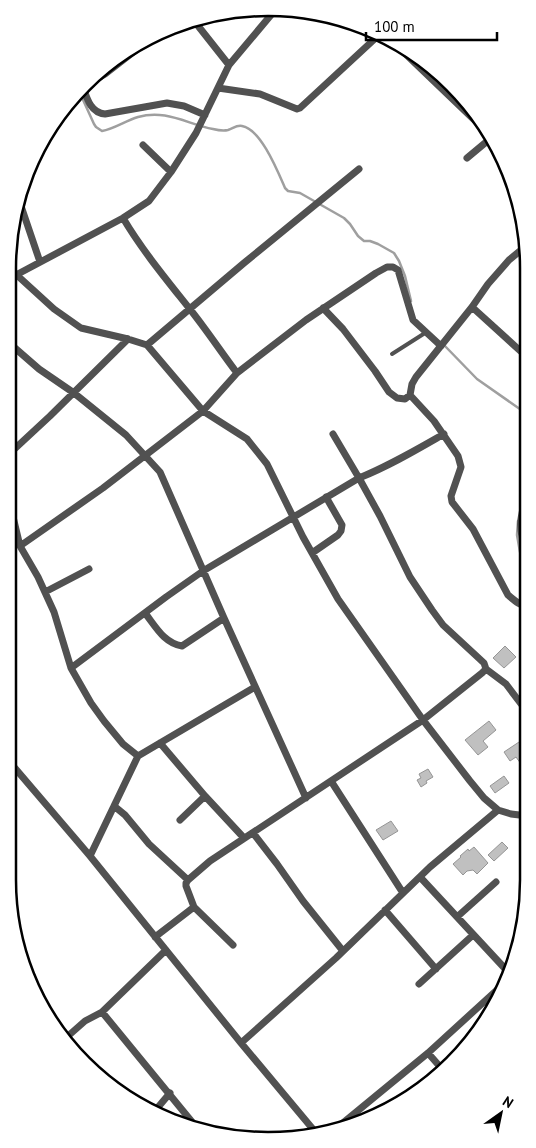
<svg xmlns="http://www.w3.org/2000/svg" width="536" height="1148" viewBox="0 0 536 1148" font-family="'PT Sans',sans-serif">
  <rect width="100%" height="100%" fill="#fff"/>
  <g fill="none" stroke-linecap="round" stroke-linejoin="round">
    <path stroke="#9f9f9f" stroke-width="2.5" d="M79 91 94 124 96 127 102 131C114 129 125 121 138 117 166 109 187 124 213 129 217 130 224 131 228 130 234 128 236 125 242 126 261 129 278 172 285 188L288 191 300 193 344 218 350 224 358 236 364 241H370L378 244 394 253 399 261 405 276 411 301
      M443 344 477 379 527 414
      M518 521 517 535 520 552 527 565"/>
  </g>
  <path fill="#c0c0c0" stroke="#959595" d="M505 646 516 657 504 668 493 658Z
    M489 721 496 730 483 741 488 747 478 755 465 740Z
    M528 736V759L521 764 516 757 510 761 504 752Z
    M428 769 433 777 426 781 427 783 421 787 417 780 421 778 419 774Z
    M504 776 509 783 495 793 490 786Z
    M391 821 398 831 383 840 376 830Z
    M502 842 508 848 494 861 488 855Z
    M474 847 488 863 477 874 473 870 467 871 463 875 453 864 461 857 460 856 468 849 469 851Z"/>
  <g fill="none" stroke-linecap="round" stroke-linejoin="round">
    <path stroke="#515151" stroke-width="4" d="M392 354 425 333"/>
    <path stroke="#515151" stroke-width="7" d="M195 22 229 65
      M393 42 490 135
      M145 43 105 74 83 87C87 99 91 113 105 114L167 103 184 106 205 115
      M218 88 260 94 297 109 300 108 380 34
      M143 145 171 172
      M467 158 491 138
      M20 203 40 262
      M123 218C142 250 166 279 189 308 206 329 221 352 237 373
      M526 246 509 260 488 284 472 307 416 377 412 384 410 395 434 421 458 456 461 467 451 496 452 502 473 529 508 595C514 600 520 606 528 607
      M8 267 54 309 81 328 128 339 147 345 203 411 247 439 267 464 303 537 338 599 423 720 470 781 484 798 498 810 511 814 528 816
      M16 275 123 218 149 201 171 172 196 133 229 65 276 9
      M472 307 527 357
      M323 308 343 329 375 371 389 392 397 398 405 399 410 395
      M8 342 39 369 74 393 126 435 160 472 224 618 306 798
      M147 345 244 263 359 169
      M333 434 359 478C389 466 416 450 444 434
      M8 455 50 416 128 339
      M527 495C520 517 517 529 527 551
      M8 496 20 546 38 577 54 612 71 668 91 703 104 721 123 744 138 756 90 856
      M20 546 103 488 203 411 237 373 306 320 376 273 387 267H393L398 270 413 320 441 346
      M312 553 338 535 341 531 342 525 326 497
      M45 592 89 569
      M145 613C156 627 164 643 182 646L224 618
      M71 668 166 597 203 571 359 478 380 516 410 577 432 610 443 625 484 663 486 669 482 673 423 720 210 861 188 880 186 883V886L194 907 155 937
      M486 669 506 684 528 713
      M160 743 205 796
      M138 756 255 687
      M8 760 90 856 241 1043 317 1134
      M331 781 403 893
      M114 806 125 815 149 844 188 880
      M180 820 205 796 244 838
      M253 833 277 864 303 901 343 951
      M420 877 510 974
      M194 907 233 945
      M385 910 436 969
      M457 917 496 882
      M419 984 473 935
      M102 1012 197 1128
      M64 1041 68 1036 85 1021 102 1012 166 950
      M241 1043 336 958 430 867 498 810
      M428 1053 442 1069
      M154 1112 170 1093
      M338 1127 428 1053 509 979"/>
  </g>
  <path d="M0 0H536V1148H0ZM268 16H268A252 252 0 0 1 520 268V880A252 252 0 0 1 268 1132H268A252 252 0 0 1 16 880V268A252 252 0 0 1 268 16Z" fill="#fff" fill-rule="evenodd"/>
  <path fill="none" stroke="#000" stroke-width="2.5" d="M268 16H268A252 252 0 0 1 520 268V880A252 252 0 0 1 268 1132H268A252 252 0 0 1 16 880V268A252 252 0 0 1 268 16Z"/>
  <g transform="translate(501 1113) rotate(33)" stroke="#ffffff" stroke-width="4" paint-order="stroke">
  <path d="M0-4L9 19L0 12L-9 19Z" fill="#000000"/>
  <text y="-8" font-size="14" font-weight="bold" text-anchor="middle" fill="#000000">N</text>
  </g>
  <path d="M366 32v8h131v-8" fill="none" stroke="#000000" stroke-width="2.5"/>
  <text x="374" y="32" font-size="15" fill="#000000" stroke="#ffffff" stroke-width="4" paint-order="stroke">100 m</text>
</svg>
